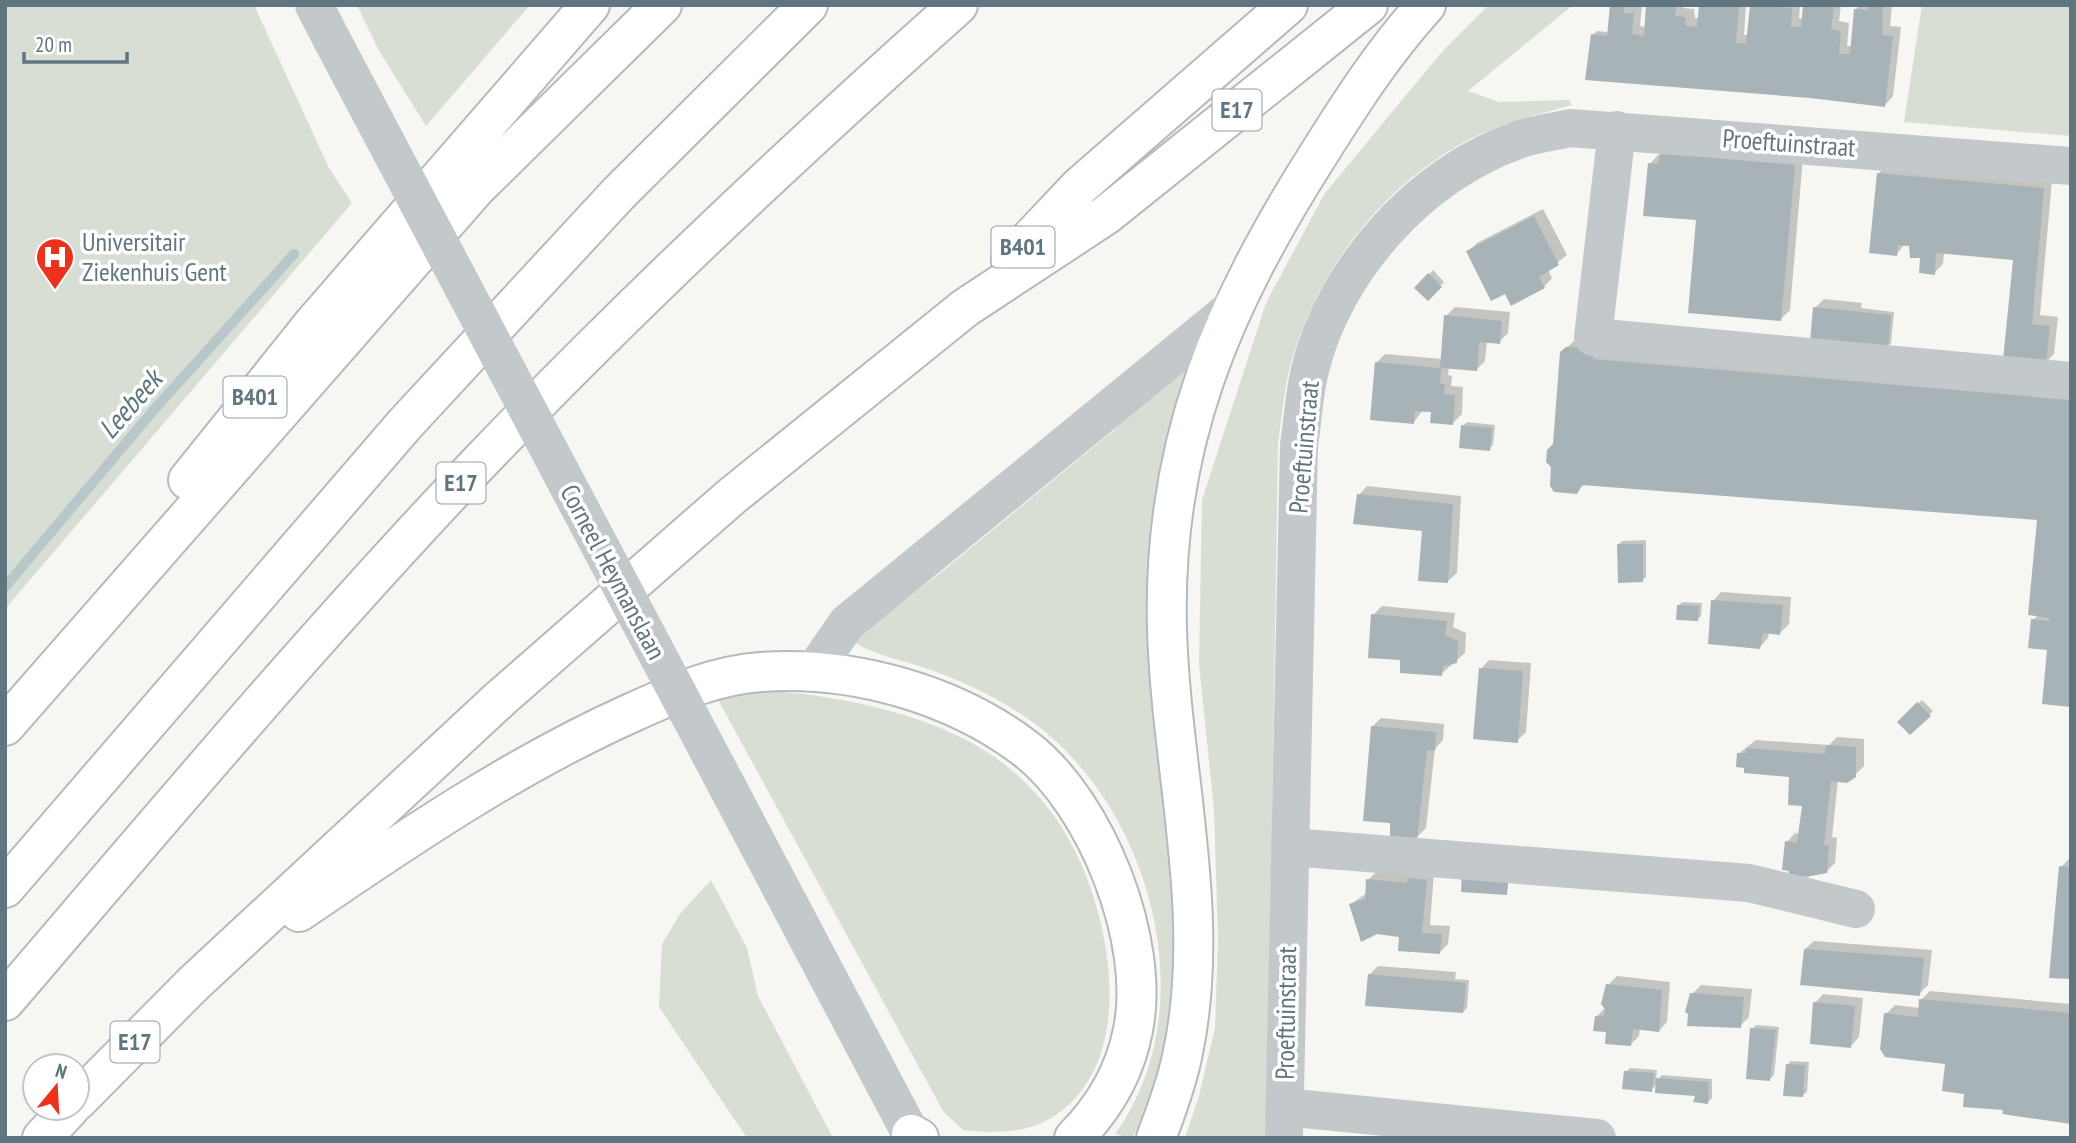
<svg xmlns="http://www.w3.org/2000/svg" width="2076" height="1143" viewBox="0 0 2076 1143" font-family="'PT Sans Narrow',sans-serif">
  <rect width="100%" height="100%" fill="#f6f6f2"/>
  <path fill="#d8ded3" d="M7 5H254L329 168 352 203 5 609Z
    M357 5H530L426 126 378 49Z
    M1489 5H1573L1468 91 1499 102 1569 100 1572 105C1535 115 1495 125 1461 144 1379 190 1316 273 1291 363 1284 388 1282 417 1278 443L1267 1138H1185L1199 1096 1215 1028 1218 940 1214 810 1199 664 1202 500 1266 303 1325 193 1441 53Z
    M1922 5H2071V136L1904 122Z
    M1190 359C1169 423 1153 488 1149 556 1140 717 1198 879 1168 1040 1165 1056 1164 1076 1158 1092 1151 1107 1140 1123 1132 1138L1115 1134C1209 1004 1149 795 1018 712 987 692 951 676 916 665 893 658 873 654 852 641L944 570 1113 431Z
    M752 690C832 693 941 714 1004 764 1032 786 1056 814 1072 845 1112 920 1139 1065 1051 1118 1024 1134 993 1133 963 1130L943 1111 716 696Z
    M711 880 747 948 758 996 833 1138H747L659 1007 662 944 680 914Z"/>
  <path fill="#0003" d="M1611 5H1642L1640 26 1646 27 1648 5H1684L1683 8 1694 9 1695 18H1700V5H1746L1744 35H1749L1752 5H1800L1799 18 1804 19 1805 5H1841L1839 21 1849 23 1847 46H1853L1856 9 1860 5H1892L1890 26 1901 27 1893 96 1885 105 1593 35 1597 31 1608 32Z
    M1658 155 1803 157 1790 310 1781 319 1650 164Z
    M1887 165 2052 180 2040 315 2058 317 2054 354 2046 362 2005 358 2015 259 1944 252 1943 264 1934 273 1911 245 1905 244 1896 255 1878 174Z
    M1543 209 1567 255 1548 270 1552 278 1544 287 1506 292 1468 252 1477 243Z
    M1433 270 1444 282 1428 298 1416 288Z
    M1824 299 1862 303 1861 308 1894 312 1891 343 1887 347 1815 308Z
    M1455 307 1510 312 1508 333 1499 342 1487 341 1485 361 1477 369 1449 367 1448 375 1452 376 1451 386 1463 387 1462 414 1453 423 1433 411 1423 410 1414 422 1376 363 1385 354 1442 359 1446 316Z
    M1576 339 2071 386V705L2049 649 2033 620 2038 615 2039 518 1585 484 1576 492 1555 444 1562 352Z
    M1467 422 1495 425 1493 445 1489 449 1463 426Z
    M1367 486 1461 496 1457 573 1448 581 1424 530 1359 495Z
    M1646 540V577L1642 581 1618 545 1622 541Z
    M1721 592 1791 597 1789 624 1780 633 1769 632 1768 638 1760 647 1713 601Z
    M1682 602 1702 603 1701 616 1697 620 1678 606Z
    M1382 606 1455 613 1453 627 1466 633 1465 653 1441 674 1402 659 1373 615Z
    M1489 660 1531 663 1526 732 1517 741 1481 669Z
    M1922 700 1933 711 1910 733 1899 722Z
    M1381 718 1444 724 1443 740 1435 749 1426 828 1417 837 1391 822 1373 726Z
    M1837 737 1864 739V766L1855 775 1838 780 1832 837 1837 838 1835 863 1826 872 1787 842 1795 833 1800 834 1804 805 1791 775 1738 754 1756 740 1829 745Z
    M2071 857V978L2061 867Z
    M1377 871 1434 872 1430 925 1450 926 1448 944 1439 953 1401 935 1351 904 1367 893 1368 880Z
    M1814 941 1932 950 1928 985 1919 994 1805 949Z
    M1378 966 1456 972 1455 979 1469 980 1467 1008 1463 1012 1369 975Z
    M1617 976 1670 982 1667 1022 1659 1031 1640 1028 1639 1036 1631 1044 1608 1030 1596 1017 1606 1007 1608 985Z
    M1701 985 1752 989 1749 1017 1740 1026 1692 994Z
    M1930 991 2071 1004V1122L2005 1108 1966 1092 1947 1062 1886 1014 1895 1005 1920 1008 1921 1000Z
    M1823 994 1863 998 1859 1037 1851 1046 1815 1003Z
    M1756 1025 1779 1027 1774 1075 1770 1079 1752 1029Z
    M1791 1061 1809 1062 1807 1092 1803 1095 1787 1065Z
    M1630 1068 1657 1070 1656 1081 1662 1075 1712 1079V1098L1708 1102 1697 1094 1658 1083 1651 1090 1626 1072Z"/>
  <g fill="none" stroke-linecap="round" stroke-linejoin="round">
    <path stroke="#b8c8ca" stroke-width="10" d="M5 587 152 412 294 254"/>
  </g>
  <path fill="#a7b3b7" d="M1610 5H1624V13H1634L1632 34 1644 36 1646 5H1677L1675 16 1685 17 1686 26 1697 27 1699 5H1739L1736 43 1746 44 1750 5 1792 8 1791 27H1801L1803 5H1834L1831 29 1841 31 1839 54H1850L1854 9 1868 10 1869 5H1883L1882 35 1893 36 1885 107 1810 98 1585 80 1591 34 1607 36Z
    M1660 153 1795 165 1781 321 1688 313 1696 220 1643 216 1648 163 1658 164Z
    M1877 173 2044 188 2032 324 2050 326 2046 364 2003 360 2013 260 1936 253 1935 275 1919 273 1920 258H1910L1909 246 1898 245 1897 256 1869 253Z
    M1534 216 1559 265 1539 277 1545 288 1511 306 1505 294 1491 301 1466 251Z
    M1428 273 1442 287 1428 301 1414 288Z
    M1813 307 1891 315 1888 349 1810 343Z
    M1444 315 1502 321 1500 344 1479 342 1477 371 1441 368 1440 383 1445 384 1444 394 1455 395 1453 425 1430 423 1431 412 1415 411 1414 424 1370 420 1375 362 1440 368Z
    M1566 347 1588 348 1594 354 1593 359 2071 400V707L2042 704 2047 650 2028 648 2031 619 2049 621V618L2028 615 2037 520 1582 485 1577 494 1554 492 1550 486 1551 467 1546 462 1547 450 1553 444 1560 352Z
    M1461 425 1492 428 1490 451 1459 448Z
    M1357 494 1453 504 1448 583 1418 581 1422 531 1353 524Z
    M1617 544H1643V582L1618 583Z
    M1711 600 1783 605 1780 635 1763 633 1760 649 1708 644Z
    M1677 605 1699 606 1698 621 1676 620Z
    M1371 614 1447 621 1445 635 1458 641 1457 663 1443 666 1442 676 1400 673V660L1368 658Z
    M1479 668 1523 671 1518 743 1473 739Z
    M1917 702 1931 716 1910 735 1897 722Z
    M1371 726 1436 732 1435 751 1427 750 1417 839 1390 836V823L1363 821Z
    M1826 745 1856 747V777L1847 783 1831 781 1824 845 1829 846 1827 873 1806 877 1789 875V871L1782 870 1785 841 1797 843 1802 806 1788 805 1789 777 1744 773V768L1736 767 1737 753H1746V748L1825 754Z
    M2059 866 2071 867V979L2049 978Z
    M1462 870 1509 873 1507 895 1461 892Z
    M1408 878 1427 880 1422 933 1442 934 1440 954 1398 951 1399 937 1377 934 1361 942 1349 904 1365 899 1366 879 1407 883Z
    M1804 949 1924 958 1920 996 1800 985Z
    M1368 974 1466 983 1463 1013 1365 1006Z
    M1606 984 1662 990 1659 1032 1633 1029 1631 1046 1605 1044 1606 1032 1593 1031 1595 1016H1604L1605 1009 1601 1004Z
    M1690 993 1744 997 1741 1028 1687 1026 1688 1014 1685 1012Z
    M1919 999 2071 1013V1124L2002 1114 2003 1110 1963 1107 1964 1094 1942 1091 1945 1064 1885 1057 1880 1049 1884 1013 1918 1017Z
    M1813 1002 1855 1006 1851 1048 1810 1044Z
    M1750 1028 1776 1030 1770 1081 1746 1079Z
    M1786 1064 1805 1065 1803 1097 1783 1096Z
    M1624 1071 1654 1073 1652 1092 1622 1089Z
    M1656 1078 1709 1082 1708 1104 1693 1102 1695 1096 1655 1093Z"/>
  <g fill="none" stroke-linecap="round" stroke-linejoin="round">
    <defs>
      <path id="highway" d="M1011 259 1080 186 1288 5
        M188 480 314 323 590 5
        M5 726 476 188 662 5
        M5 888 405 424 619 193 808 5
        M299 912C406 839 513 766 631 713 673 694 715 675 761 672 852 665 954 694 1026 749 1097 804 1151 942 1133 1030 1125 1072 1104 1108 1074 1138
        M5 1001C160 820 313 638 477 465 630 305 792 153 958 5
        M77 1101 193 984 501 698 732 496 965 308 1106 215 1368 5
        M911 1134 919 1138
        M42 1138 70 1108
        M1156 1138C1166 1112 1176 1085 1182 1057 1213 916 1171 771 1167 629 1162 443 1222 306 1320 152 1352 101 1385 50 1426 5"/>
    </defs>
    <use href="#highway" stroke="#b5babc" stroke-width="42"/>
    <path stroke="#c3c8cb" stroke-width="38" d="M314 5 332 40
      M1617 130 1593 337 2071 381
      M813 672 847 623 1231 309
      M728 788 913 1138
      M1290 847 1749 883 1856 909
      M1284 1107 1597 1138
      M1284 1138 1299 445C1303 420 1304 394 1310 370 1334 270 1420 174 1518 140 1534 134 1553 132 1570 128L2071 166"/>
    <use href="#highway" stroke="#fff" stroke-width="38"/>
    <path stroke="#c3c8cb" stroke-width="38" d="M332 40 728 788"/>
  </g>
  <defs>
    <symbol id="hospital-pin" viewBox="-11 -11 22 30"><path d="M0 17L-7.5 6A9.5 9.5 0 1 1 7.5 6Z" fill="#f03019" stroke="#fff"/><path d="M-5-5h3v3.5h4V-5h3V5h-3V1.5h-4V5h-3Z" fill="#fff"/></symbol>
  </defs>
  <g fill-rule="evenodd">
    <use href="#hospital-pin" x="33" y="235" width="44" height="60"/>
  </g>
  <g text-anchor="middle" stroke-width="7" stroke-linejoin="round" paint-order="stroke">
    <g fill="#fff" stroke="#8f9fa6" stroke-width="2">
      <rect x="1212.5" y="89.5" width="49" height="41" rx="5"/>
      <rect x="991.5" y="226.5" width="63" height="41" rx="5"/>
      <rect x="223.5" y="376.5" width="63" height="41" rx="5"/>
      <rect x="436.5" y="462.5" width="49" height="41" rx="5"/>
      <rect x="110.5" y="1021.5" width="49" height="41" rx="5"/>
    </g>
    <g font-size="24" font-weight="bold" fill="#5f7680">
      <text x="1237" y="118">E17</text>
      <text x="1023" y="255">B401</text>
      <text x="255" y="405">B401</text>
      <text x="461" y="491">E17</text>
      <text x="135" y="1050">E17</text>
    </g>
    <g font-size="26" fill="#5f7680" stroke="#fff">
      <text transform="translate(1789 143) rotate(4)" y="9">Proeftuinstraat</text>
      <text transform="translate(1304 447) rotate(-85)" y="9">Proeftuinstraat</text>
      <text transform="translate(613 572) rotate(62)" y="9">Corneel Heymanslaan</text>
      <text transform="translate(1286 1013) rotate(-89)" y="9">Proeftuinstraat</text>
    </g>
    <g font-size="26" fill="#5f7680" stroke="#fff" text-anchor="start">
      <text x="82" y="251">Universitair<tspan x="82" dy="30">Ziekenhuis Gent</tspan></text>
    </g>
    <g font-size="28" font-style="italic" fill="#5a767c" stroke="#fff">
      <text transform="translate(130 404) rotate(-49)" y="10">Leebeek</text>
    </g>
  </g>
  <rect width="2076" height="1143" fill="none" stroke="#5f7680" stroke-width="14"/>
  <g transform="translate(56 1087) rotate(18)"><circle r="33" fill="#ffffff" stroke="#bfc8cc" stroke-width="2"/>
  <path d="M0-5L12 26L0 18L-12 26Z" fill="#f03019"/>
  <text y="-10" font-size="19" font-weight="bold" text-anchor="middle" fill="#5f7680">N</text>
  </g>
  <path d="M24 52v10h103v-10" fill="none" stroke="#5f7680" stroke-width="3.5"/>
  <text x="35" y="52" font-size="21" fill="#5f7680" stroke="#ffffff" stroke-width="5" paint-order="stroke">20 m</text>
</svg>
